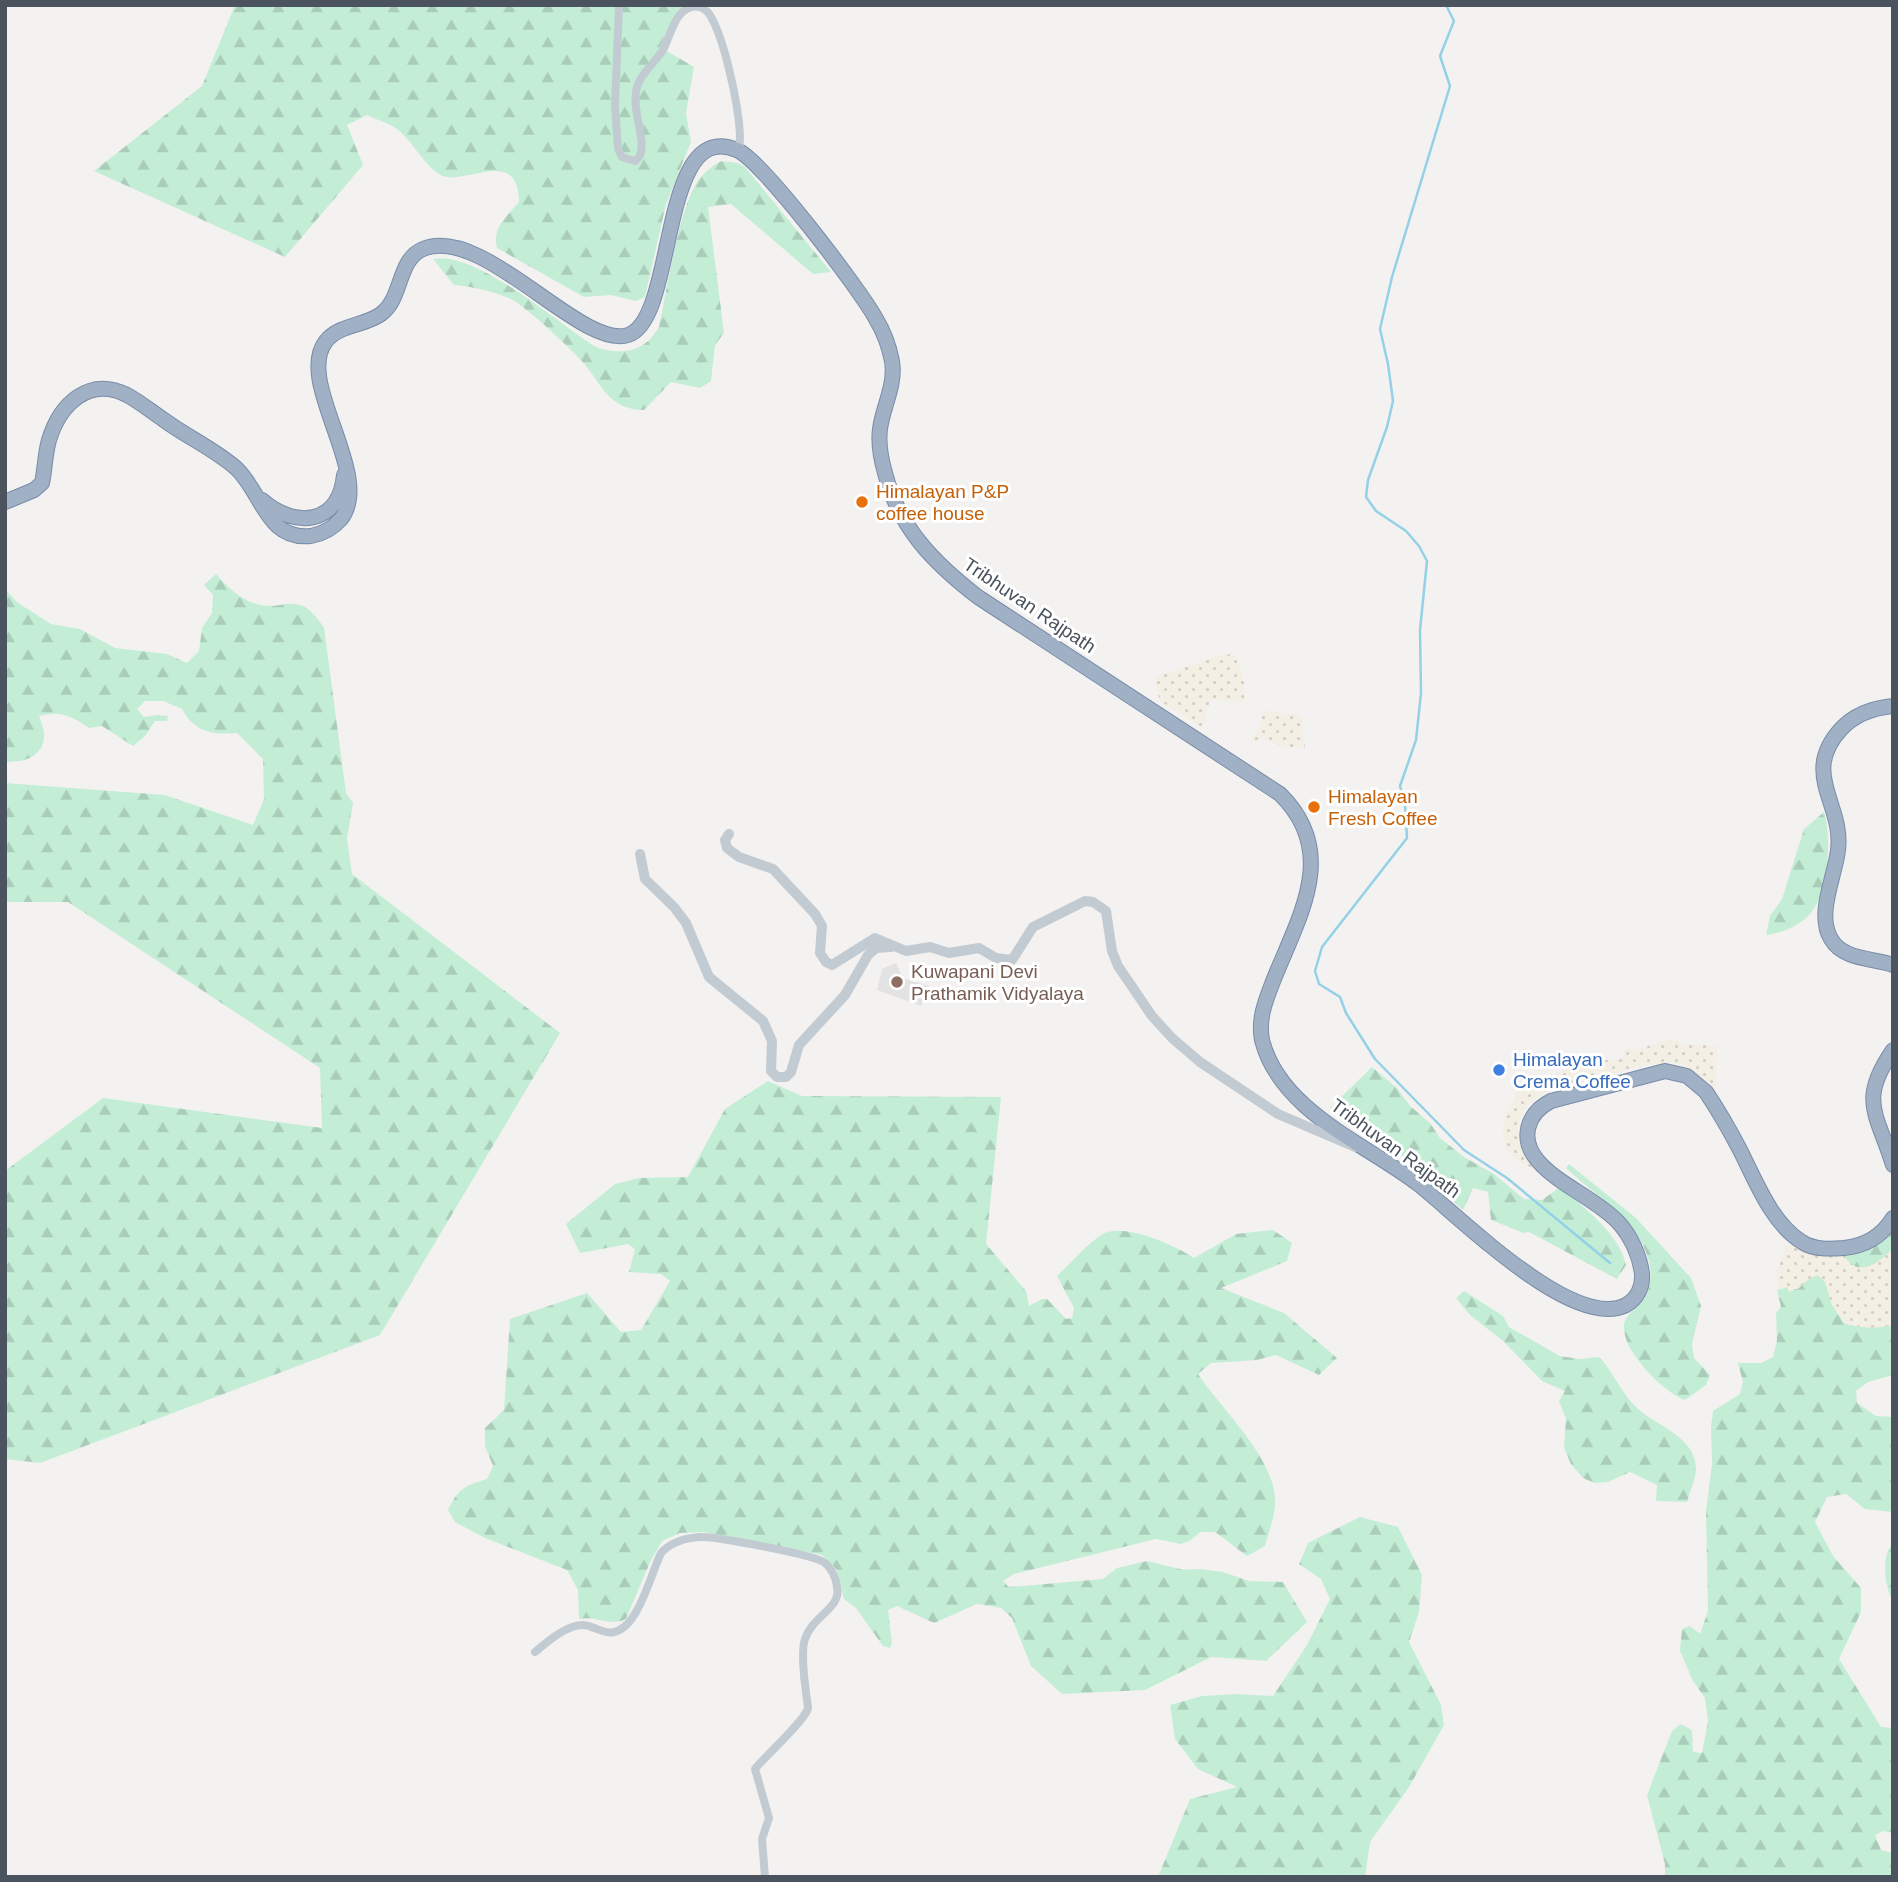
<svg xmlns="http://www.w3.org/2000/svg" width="1898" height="1882" viewBox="0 0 1898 1882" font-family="Arial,sans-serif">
  <defs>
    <pattern id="forest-firs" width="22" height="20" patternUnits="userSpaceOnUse" patternTransform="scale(1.75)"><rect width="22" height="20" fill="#c4edd6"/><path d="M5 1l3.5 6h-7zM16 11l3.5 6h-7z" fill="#aacdba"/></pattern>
    <pattern id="sand-dots" width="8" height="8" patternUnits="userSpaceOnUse" patternTransform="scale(1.75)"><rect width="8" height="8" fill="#f3efe4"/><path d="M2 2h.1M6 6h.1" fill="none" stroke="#d2cfc6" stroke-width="1.8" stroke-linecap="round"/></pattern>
  </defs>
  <rect width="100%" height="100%" fill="#f3f2f1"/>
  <path fill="#e4e3e3" d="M896 963 903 978 929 986 921 1006 877 990 882 969Z"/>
  <path fill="url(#forest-firs)" d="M235 5H687L670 24 660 47 694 67 686 113 691 142 666 204 645 297 636 301 611 295 584 297 497 248C492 227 506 218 519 202 518 146 467 185 443 176 426 169 412 140 397 129 389 123 377 120 367 115L347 125 363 165 285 257 94 171 202 86Z
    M722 161 738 163 745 167 831 272 813 274 731 204 708 207 724 333 715 345 711 381 700 388 671 382 644 410C605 410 601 379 577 356 559 338 537 317 516 302 503 293 469 286 454 285L433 259C477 250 559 325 598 348 625 355 644 352 659 327 667 291 679 204 700 178 707 170 713 165 722 161Z
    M216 574C231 591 247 606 272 606 283 605 294 601 305 607 312 611 319 621 324 627L346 793 353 803 347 838 352 874 560 1033 380 1335 40 1463 5 1459V1171L103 1098 322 1128 320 1068 68 902H5V783L165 795 253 825 264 799 263 759 237 733C213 735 194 732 182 709L163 701H145L137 709 144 717 157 715 168 716 167 721H155L145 736 133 746 102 726 89 728C73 716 59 710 39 716 41 722 45 732 44 738 41 759 22 762 5 762V589L18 603 51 624 80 629 115 648 167 654 187 663 199 651 202 628 212 613 213 595 204 585Z
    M1824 812C1832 837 1829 893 1810 914 1801 925 1780 934 1766 935L1770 916 1782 899 1804 829Z
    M1372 1067 1397 1088 1410 1106 1430 1123 1440 1138 1464 1157 1494 1174 1524 1199 1542 1200 1560 1187C1584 1208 1619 1233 1626 1265L1617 1279 1529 1232 1524 1233 1491 1220 1488 1192 1473 1188 1463 1210 1392 1147 1378 1137 1362 1133 1344 1123 1330 1108Z
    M768 1081 802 1096 1001 1097 986 1244 1026 1291 1029 1306 1042 1299H1047L1066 1319 1072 1318 1074 1308 1057 1276C1071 1263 1085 1246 1101 1235 1122 1221 1175 1245 1194 1258L1236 1234 1273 1230 1292 1243 1287 1261 1221 1288 1284 1313 1337 1358 1319 1375 1276 1355 1257 1360 1211 1363 1198 1374C1221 1409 1277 1460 1275 1503 1275 1517 1268 1533 1265 1546L1247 1556 1215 1532H1200L1191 1540 1181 1544 1156 1539 1014 1574 1003 1581 1009 1587 1103 1579 1117 1568 1147 1561 1184 1570 1200 1569 1223 1572 1249 1581 1283 1582 1307 1622 1266 1661 1211 1657 1145 1690 1062 1694 1031 1666 1012 1618 1001 1608 977 1604 934 1623 897 1606 888 1610 892 1644 890 1648 883 1646 856 1608 844 1599 837 1570 822 1555 704 1532 680 1533 662 1541 651 1560 626 1619C609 1627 596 1615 579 1619L578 1590 567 1570 485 1538 455 1522 448 1510C459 1488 464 1486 487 1479L493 1466 485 1446V1428L504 1410 510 1319 587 1293 621 1332 641 1330 670 1281 661 1274 629 1272 635 1249 628 1244 580 1253 566 1224 615 1184 639 1178 688 1177 725 1109Z
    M1569 1164 1636 1218 1691 1278 1701 1306 1692 1344 1694 1358 1710 1375 1706 1385 1685 1400C1663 1392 1620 1349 1624 1324 1626 1315 1634 1310 1640 1304 1651 1292 1653 1273 1648 1258 1637 1219 1594 1195 1566 1168Z
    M1893 1226V1249C1879 1261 1872 1270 1853 1267L1846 1259V1253Z
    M1818 1275 1825 1281 1844 1323C1861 1328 1876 1329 1893 1325V1375L1868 1382 1856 1391 1857 1403 1876 1416 1893 1417V1512L1865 1509 1846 1494 1827 1497 1815 1522 1833 1556 1861 1588V1612L1839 1659 1881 1727 1893 1728V1833L1883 1831 1875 1835 1881 1850 1893 1853V1877H1665V1864L1647 1795 1672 1731 1681 1724 1692 1730 1693 1752 1702 1753 1708 1721 1705 1698 1693 1681 1680 1651 1682 1629 1690 1626 1700 1634 1708 1611 1706 1511 1712 1464 1711 1427 1713 1411 1740 1394 1743 1382 1738 1363H1761L1773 1357 1777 1340 1776 1313 1781 1307 1777 1290 1787 1287 1798 1289 1809 1277Z
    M1464 1291 1503 1316 1509 1327 1560 1356 1579 1359 1599 1357C1613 1371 1620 1391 1634 1405 1653 1426 1697 1435 1696 1470 1695 1480 1690 1492 1687 1502L1656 1501 1657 1485 1630 1472 1608 1482 1595 1483 1583 1478 1571 1464 1564 1448 1566 1419 1559 1401 1565 1391 1542 1381 1503 1341 1470 1315 1456 1298Z
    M1360 1517 1398 1527 1422 1575 1419 1612 1409 1642 1441 1705 1444 1725 1409 1787 1370 1842 1365 1877H1158L1190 1799 1237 1787 1198 1769 1175 1739 1170 1705 1202 1696 1238 1694 1273 1696 1307 1645 1330 1599 1321 1579 1299 1564 1308 1543Z
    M1893 1543V1602C1885 1586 1880 1557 1893 1543Z"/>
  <path fill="url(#sand-dots)" d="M1224 654 1234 655C1244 670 1245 685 1245 702L1210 700 1203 728 1160 701 1155 684 1158 676Z
    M1263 711 1301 715 1305 747H1284L1263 738 1255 742 1251 738 1259 729Z
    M1679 1040 1680 1043 1717 1046 1716 1093C1706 1079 1691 1065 1673 1063 1652 1061 1628 1070 1609 1075 1577 1082 1514 1090 1518 1135 1520 1150 1527 1161 1538 1172 1531 1167 1521 1163 1514 1157 1495 1139 1503 1113 1517 1096L1514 1087 1531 1079 1533 1082 1589 1061 1621 1059 1624 1050 1630 1048 1633 1051 1663 1041Z
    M1786 1244 1805 1250 1846 1253V1259C1863 1278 1878 1262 1893 1249V1325C1876 1329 1861 1328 1844 1323L1832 1305 1825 1282 1818 1275C1806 1279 1801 1288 1789 1292L1787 1287 1777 1290V1271Z"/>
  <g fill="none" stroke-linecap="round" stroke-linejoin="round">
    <path stroke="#94d1e7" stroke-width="2.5" d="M1446 5 1454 21 1440 56 1450 86 1392 277 1380 329 1388 364 1393 401 1387 427 1368 480 1366 497 1376 511 1406 531 1419 546 1427 561 1420 630 1421 693 1416 740 1400 786 1405 803 1407 838 1322 947 1315 971 1319 984 1340 997 1346 1013 1375 1059 1464 1150 1507 1178 1610 1263"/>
    <defs>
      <path id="trunk" d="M262 500C295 529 339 525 344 475
        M5 502 34 490 42 483C45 469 45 454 49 440 60 404 89 376 127 395 140 402 152 412 164 420 187 437 216 450 237 469 262 493 267 541 311 536 322 534 333 528 341 519 375 475 294 382 326 341 340 324 365 326 381 314 403 298 397 260 423 249 483 224 581 350 628 335 678 319 658 117 737 150 762 160 861 291 876 319 884 332 889 346 892 361 896 385 883 406 880 429 878 444 881 459 885 473 899 528 934 563 978 597L1280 794C1341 854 1297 919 1272 984 1265 1002 1258 1020 1262 1040 1280 1111 1366 1144 1418 1184 1458 1215 1573 1332 1626 1305 1637 1299 1643 1287 1642 1274 1640 1256 1631 1236 1618 1222 1595 1198 1560 1186 1538 1161 1519 1139 1527 1113 1551 1101L1665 1071 1687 1076 1706 1092C1718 1110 1729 1129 1739 1148 1755 1179 1771 1223 1802 1242 1814 1250 1830 1249 1844 1248 1865 1246 1882 1236 1893 1218
        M1893 706C1872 708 1855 714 1841 729 1800 774 1844 804 1838 850 1835 877 1816 914 1831 939 1843 960 1873 958 1893 965
        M1893 1050C1858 1101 1877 1113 1893 1165"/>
    </defs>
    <use href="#trunk" stroke="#788ca8" stroke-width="16"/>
    <path stroke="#c3cbd2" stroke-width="8" d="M619 5 615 106 618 149 622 157 635 161C654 149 625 106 640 80 646 69 656 61 663 50 670 37 675 10 692 7 699 5 706 9 710 15 725 40 744 123 739 151
      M535 1652C547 1642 566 1625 583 1625 598 1626 607 1640 624 1627 641 1614 652 1572 661 1553 671 1542 685 1538 700 1537 714 1536 816 1555 825 1563 832 1569 836 1578 837 1587 842 1608 812 1616 805 1639 801 1650 804 1679 806 1692 806 1696 808 1704 808 1708 805 1721 765 1756 755 1769L769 1818 762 1839 765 1877"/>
    <path stroke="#c3cbd2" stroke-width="10" d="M729 834 725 840 727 848 739 857 773 869 815 914 822 926 820 953 826 962 832 965 875 938 906 951 930 947 949 953 979 948 996 958 1012 960 1033 927 1085 901 1093 902 1106 911 1112 951 1118 966 1152 1016 1172 1038 1200 1062 1278 1114 1355 1147
      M640 854 645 879 674 907 686 923 709 977 763 1021 772 1041 771 1071 777 1077H786L791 1072 799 1045 845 995 868 955 876 948 891 947"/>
    <use href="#trunk" stroke="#a0b0c5" stroke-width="14"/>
  </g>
  <g fill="#e8710a" stroke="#fff" stroke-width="2.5">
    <circle cx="862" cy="502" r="7"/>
    <circle cx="1314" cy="807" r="7"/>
  </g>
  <circle fill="#8d6e63" stroke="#fff" stroke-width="2.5" cx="897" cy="982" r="7"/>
  <circle fill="#3f7fe0" stroke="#fff" stroke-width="2.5" cx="1499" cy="1070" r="7"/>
  <g text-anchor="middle" stroke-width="6" stroke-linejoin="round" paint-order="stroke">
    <g font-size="19" fill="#c56008" stroke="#fff" text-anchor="start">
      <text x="876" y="498">Himalayan P&amp;P<tspan x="876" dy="22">coffee house</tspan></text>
      <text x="1328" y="803">Himalayan<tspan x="1328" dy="22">Fresh Coffee</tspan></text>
    </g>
    <g font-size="19" fill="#4a535e" stroke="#fff">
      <text transform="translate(1030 605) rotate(34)" y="7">Tribhuvan Rajpath</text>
      <text transform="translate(1396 1148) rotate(36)" y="7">Tribhuvan Rajpath</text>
    </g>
    <g font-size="19" fill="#785e54" stroke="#fff" text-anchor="start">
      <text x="911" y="978">Kuwapani Devi<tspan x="911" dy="22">Prathamik Vidyalaya</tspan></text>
    </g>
    <g font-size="19" fill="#366cbe" stroke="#fff" text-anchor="start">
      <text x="1513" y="1066">Himalayan<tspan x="1513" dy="22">Crema Coffee</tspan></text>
    </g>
  </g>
  <rect width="1898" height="1882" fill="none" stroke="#4a535e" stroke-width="14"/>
</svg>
